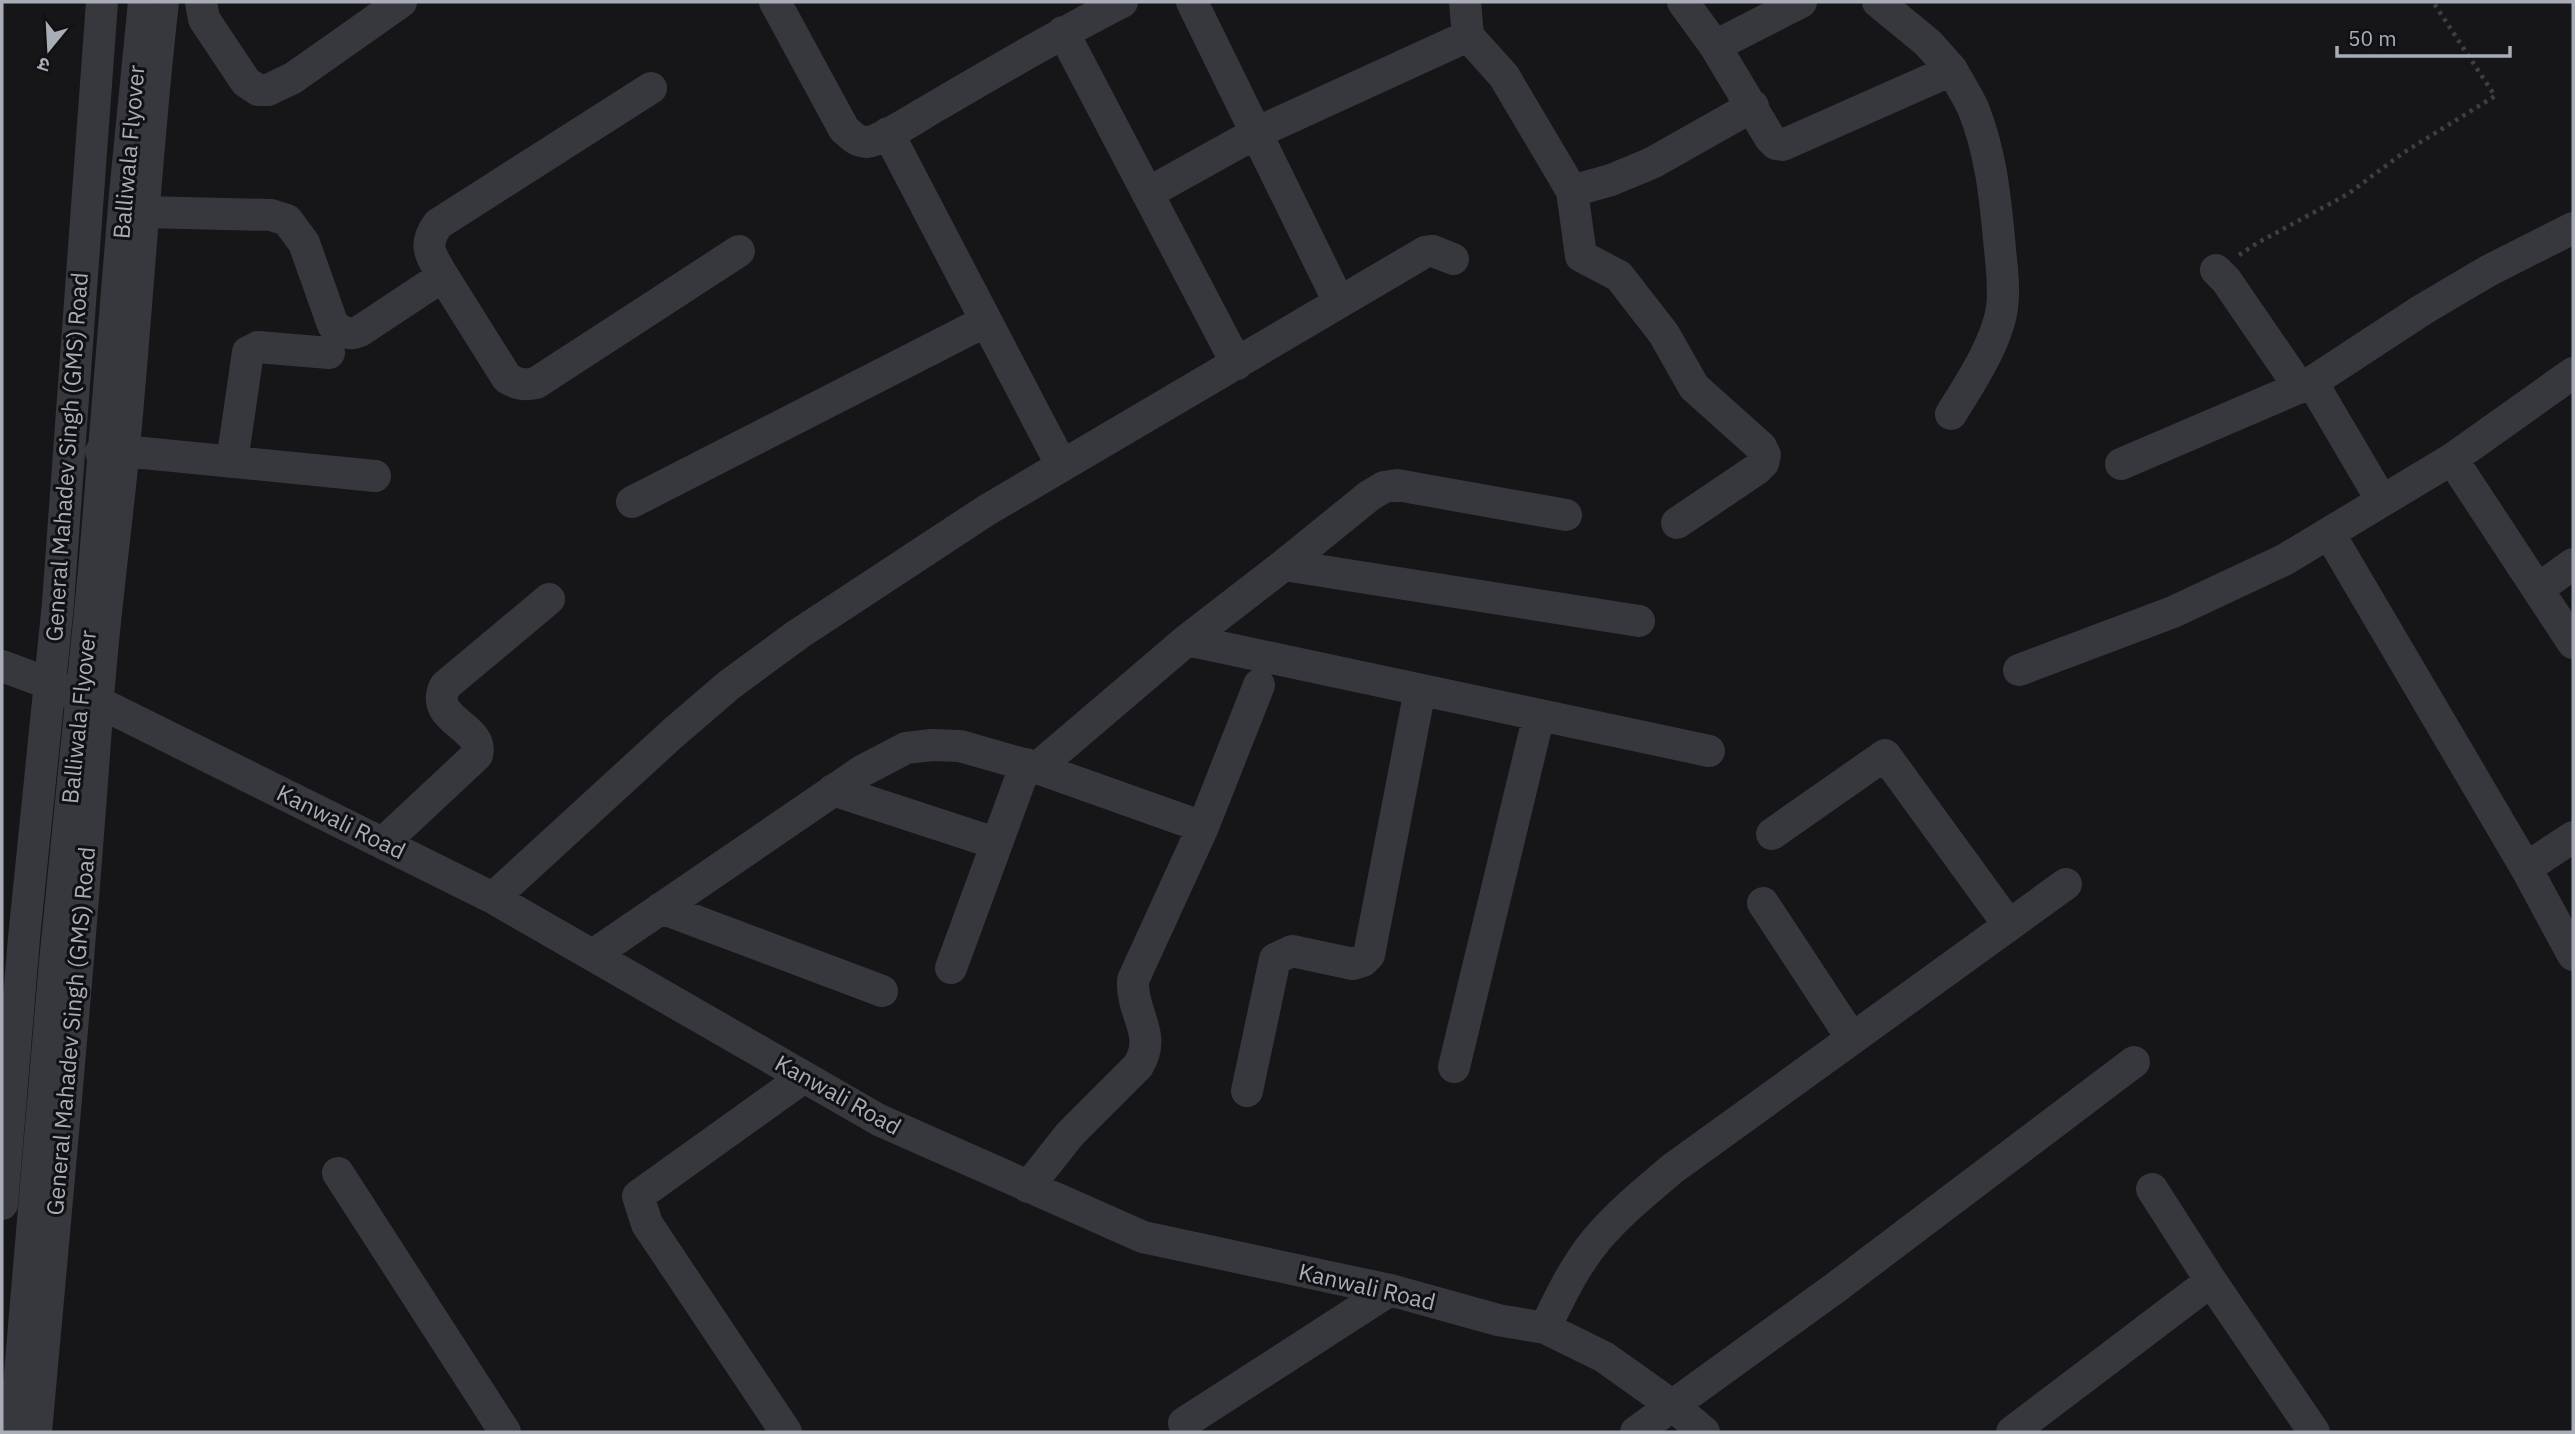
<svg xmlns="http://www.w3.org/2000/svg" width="2575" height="1434" viewBox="0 0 2575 1434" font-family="'IBM Plex Sans','Noto Sans Devanagari',sans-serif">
  <rect width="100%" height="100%" fill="#161618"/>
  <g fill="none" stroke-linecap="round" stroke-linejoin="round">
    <path stroke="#3d3f44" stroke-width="4.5" stroke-dasharray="3.5 5" stroke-linecap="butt" d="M2239 255 2259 242 2348 194 2403 153 2495 96 2433 2"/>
    <path stroke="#37383d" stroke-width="32" d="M201 2 204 19 246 82 258 90H268L293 78 401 2
      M775 2 844 129C851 135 856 142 867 142 882 141 923 113 938 105 999 69 1059 34 1122 2
      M1192 2 1339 302
      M1465 2 1468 36 1504 76 1572 191 1611 180 1652 163 1753 106
      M1683 2 1715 46 1770 138 1776 144 1783 145 1952 70 1928 43 1878 2
      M1063 32 1237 364
      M1715 46 1801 2
      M888 133 1062 466
      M1572 191 1581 256 1619 276 1664 334 1694 387 1761 447 1765 455 1763 463 1757 469 1677 523
      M1148 193 1256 133 1468 36
      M144 212 271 215 287 220 304 243 333 325C342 332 349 336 360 331L443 276 507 378C517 384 524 386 536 383L739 251
      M2216 270 2226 280 2300 388
      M443 276C431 255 422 246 438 224L651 88
      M2312 382 2422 310 2488 271 2573 228
      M1951 414C1969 385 1997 343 2002 308 2005 286 2001 262 1999 239 1995 194 1990 150 1973 108 1967 95 1959 83 1952 70
      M101 452 123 451 375 476
      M2452 459 2573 643
      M232 462 248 352 258 347 329 353
      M2121 464 2312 382 2382 501
      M632 502 986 321
      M2329 533 2526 868
      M1284 565 1369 496 1384 487 1397 485 1566 515
      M2538 589 2573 564
      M1187 640 1709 751
      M2 666 98 702 493 898 879 1120 1143 1237 1390 1290 1498 1320 1545 1328 1604 1357 1673 1406 1704 1432
      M2019 670 2173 612 2284 560 2452 459 2573 373
      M1037 768 1187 640 1284 565 1639 621
      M833 790 995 843
      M1772 834 1885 755 2008 924
      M2573 837 2526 868 2573 955
      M384 842 477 755C485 726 428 721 445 686L549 599
      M493 898 672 734 729 685 797 635 987 510 1425 252 1433 251 1453 259
      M1763 903 1851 1037
      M661 908 882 991
      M593 955 862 771 906 748 932 745 960 746 1037 768 1203 827 1259 685
      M951 968 1026 764
      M1454 1067 1539 715
      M1247 1091 1275 959 1292 951 1353 964 1363 961 1369 955 1420 690
      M338 1173 505 1432
      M1028 1187 1070 1134 1138 1066C1158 1034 1131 1014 1133 980L1203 827
      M2152 1189 2211 1281
      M2 1204 24 938 58 603 102 2
      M1545 1328C1560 1297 1575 1265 1597 1239 1619 1213 1646 1191 1672 1169L2066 884
      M1184 1423 1390 1290
      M36 1432C58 1188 81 943 98 699 104 615 116 531 124 447 138 299 146 150 163 2
      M786 1432 647 1224 638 1196 804 1077
      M1636 1432 1835 1288 2134 1062
      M2012 1432 2211 1281 2314 1432"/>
    <path stroke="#37383d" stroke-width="32" d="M15 1432 55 962 94 571 125 194 144 2"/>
  </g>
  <g text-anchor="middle" stroke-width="6" stroke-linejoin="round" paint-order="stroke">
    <g font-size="23" fill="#a8adb8" stroke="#111113">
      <text transform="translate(129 152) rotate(-85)" y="8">Balliwala Flyover</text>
      <text transform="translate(67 457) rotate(-86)" y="8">General Mahadev Singh (GMS) Road</text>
      <text transform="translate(79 717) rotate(-84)" y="8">Balliwala Flyover</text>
      <text transform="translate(341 822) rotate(26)" y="8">Kanwali Road</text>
      <text transform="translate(71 1031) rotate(-85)" y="8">General Mahadev Singh (GMS) Road</text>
      <text transform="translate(838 1095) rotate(29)" y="8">Kanwali Road</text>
      <text transform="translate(1367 1287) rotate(13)" y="8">Kanwali Road</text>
    </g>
  </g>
  <rect width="2575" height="1434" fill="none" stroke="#a8adb8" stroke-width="7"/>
  <g transform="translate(49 49) rotate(198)" stroke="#111113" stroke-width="5" paint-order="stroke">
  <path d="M0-5L12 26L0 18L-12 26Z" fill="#a8adb8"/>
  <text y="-10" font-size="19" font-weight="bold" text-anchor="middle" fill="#a8adb8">उ</text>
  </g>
  <path d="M2337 46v10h173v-10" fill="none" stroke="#a8adb8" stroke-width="3.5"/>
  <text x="2348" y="46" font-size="21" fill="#a8adb8" stroke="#111113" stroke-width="5" paint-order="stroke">50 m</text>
</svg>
